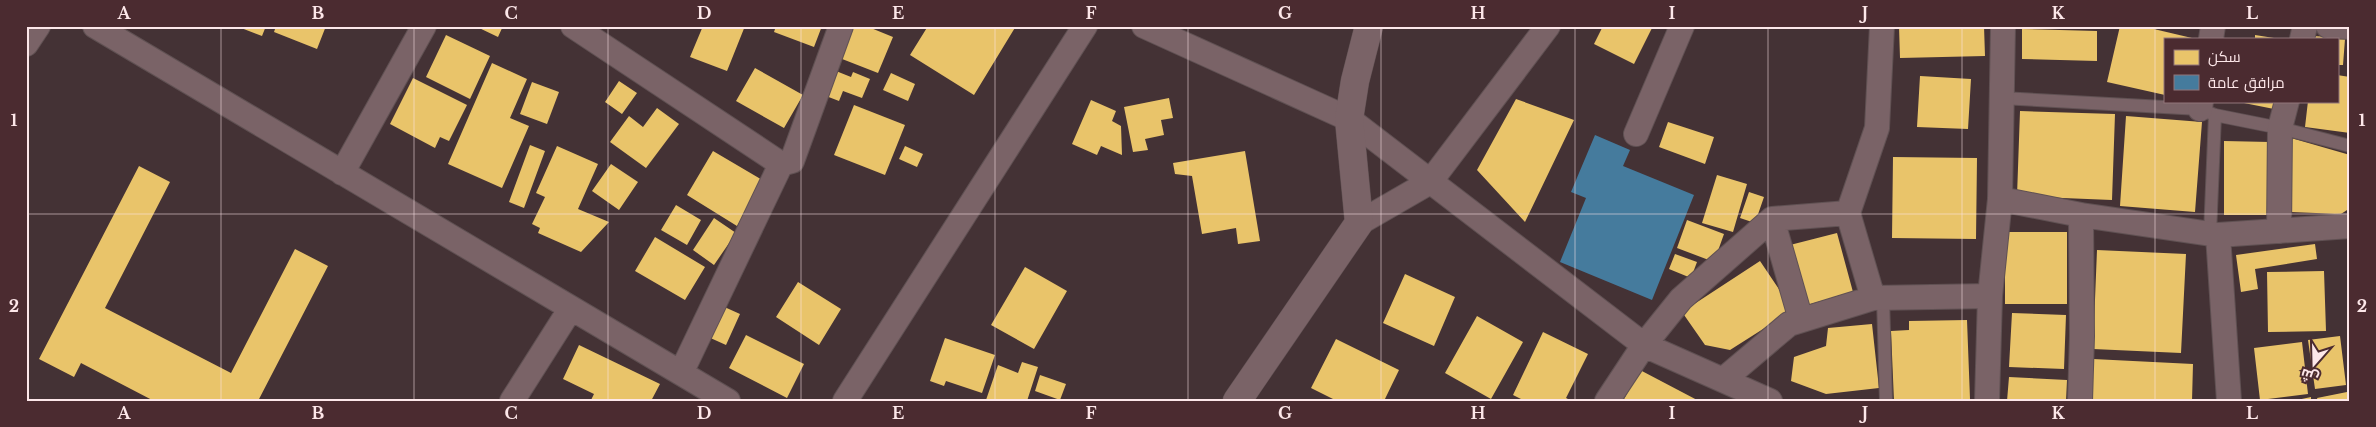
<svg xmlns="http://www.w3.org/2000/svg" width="2376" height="427" viewBox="0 0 2376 427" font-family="'Libre Baskerville',Cairo,serif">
  <rect width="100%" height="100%" fill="#443235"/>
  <path fill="#e9c46a" d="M236 26H266L262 36Z
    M276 26H326L317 49 274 32Z
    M475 26H503L498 37Z
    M703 26H745L727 71 690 57Z
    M776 26H822L814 47 774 32Z
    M849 26H866L893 37 878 73 837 57Z
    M928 26H1016L974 95 910 55Z
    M1603 26H1653L1634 64 1594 44Z
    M1899 26H1984L1985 56 1900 58Z
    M2120 26H2141L2192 38 2165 39V95L2107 82Z
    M2022 29 2097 31V61L2022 59Z
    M446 35 490 56 470 99 426 77Z
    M2255 35 2274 38V39H2255Z
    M2312 36 2329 37V39H2312Z
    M2337 38 2345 39 2343 65H2337Z
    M492 63 527 79 510 118 529 126 502 188 448 164Z
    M755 68 803 95 784 128 736 101Z
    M836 71 851 77 853 72 870 79 862 98 843 91 839 101 826 96Z
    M891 73 915 84 908 101 883 90Z
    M2337 75 2350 77V133L2305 127 2308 101H2337Z
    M1920 76 1971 79 1968 129 1917 127Z
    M413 78 467 105 449 141 440 137 435 148 390 124Z
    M619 81 637 93 622 114 605 102Z
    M532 82 559 92 547 124 520 114Z
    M1169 98 1173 118 1161 120 1164 135 1145 139 1148 150 1133 152 1124 107Z
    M1516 99 1574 120 1525 222 1477 170Z
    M1091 100 1116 111 1112 121 1121 126 1122 155 1101 146 1097 155 1072 144Z
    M2234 101H2275L2274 109Z
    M854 105 905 125 885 175 834 155Z
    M657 108 679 124 646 168 610 142 629 116 643 127Z
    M2020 111 2115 114 2112 200 2017 196Z
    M2126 116 2202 122 2195 212 2120 206Z
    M1668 122 1714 137 1705 164 1659 147Z
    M2291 138 2350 155V208L2341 214 2291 212Z
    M2224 141 2270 142V215H2224Z
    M530 145 545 151 524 208 509 202Z
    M557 146 598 164 578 209 609 222 581 252 538 233 540 228 532 224 545 197 536 193Z
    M905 146 923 154 917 167 899 159Z
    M713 151 764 181 737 226 687 195Z
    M1245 151 1260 241 1238 244 1236 228 1202 234 1192 176 1175 174 1173 163Z
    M1893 157 1977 158 1976 239 1892 238Z
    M611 164 638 182 619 210 592 191Z
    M139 166 170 182 105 308 231 373 295 249 328 266 258 401H154L81 363 74 377 39 359Z
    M1717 175 1747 184 1733 232 1702 223Z
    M1749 192 1764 197 1755 223 1740 218Z
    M676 205 701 220 687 245 661 230Z
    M714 218 736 233 714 265 693 250Z
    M1687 220 1724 234 1714 262 1677 248Z
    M2005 232H2067V304H2005Z
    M1837 233 1853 292 1807 305 1790 245Z
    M655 237 705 267 685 300 635 271Z
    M2315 244 2317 259 2255 269 2258 289 2241 292 2236 255Z
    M2097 250 2186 254 2181 353 2093 349Z
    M1675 254 1697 262 1691 278 1669 269Z
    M1760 261 1793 310 1730 350 1705 345 1682 312Z
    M1025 267 1067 291 1034 349 991 325Z
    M2324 271 2326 331 2268 332 2267 272Z
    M1405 274 1455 297 1434 346 1383 323Z
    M798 282 841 309 819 345 776 317Z
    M720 305 740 314 726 345 706 336Z
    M2012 313 2066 315 2064 369 2009 367Z
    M1477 316 1523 342 1491 399 1445 373Z
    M1967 320 1970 399 1894 401 1891 331 1909 330V321Z
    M1872 324 1879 388 1826 394 1791 381 1794 357 1826 346 1828 328Z
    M1543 332 1588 354 1566 398 1572 401H1525L1513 395Z
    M746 335 804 364 787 398 729 368Z
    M2340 336 2346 385 2315 389 2308 340Z
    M945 338 995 355 982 393 946 381 944 386 930 381Z
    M1336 339 1399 370 1384 401H1337L1311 388Z
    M2302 342 2308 394 2260 400 2254 348Z
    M579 345 660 384 651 401H593L591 400 594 394 563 379Z
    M2093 359 2193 364 2192 401H2091Z
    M1022 362 1038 367 1027 401 986 400 998 365 1018 373Z
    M1640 370 1699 401H1623Z
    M1040 375 1066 384 1060 400 1035 391Z
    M2009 377 2067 380 2066 401H2007Z
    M2347 392 2349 401H2318L2317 398Z
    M2311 397V401H2297V400Z"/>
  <path fill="#457b9d" d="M1595 135 1630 150 1623 166 1694 195 1652 300 1560 262 1586 198 1571 192Z"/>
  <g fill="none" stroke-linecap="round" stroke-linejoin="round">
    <defs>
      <path id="service" d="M2001 98 2200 109 2215 115 2280 128 2350 146
        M2210 234 2215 115
        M1883 298 1886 401"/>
      <path id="minor" d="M95 26 728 401
        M573 26 781 164 681 373
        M1144 26 1349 119 1644 345 1770 401
        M1882 26 1877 128 1848 213 1873 298 1990 296
        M2328 26 2350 27
        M2211 39 2213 26
        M2302 39 2305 26
        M26 44 38 26
        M2200 109 2201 101
        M1636 134 1682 26
        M781 164 792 161 841 26
        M342 173 424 26
        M2000 199 2081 215 2218 235
        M1772 219 1801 320
        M1359 223 1430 182 1548 26
        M2279 231 2280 128 2287 101
        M1724 379 1789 324 1873 298
        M512 401 571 308
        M845 401 1085 26
        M1607 401 1644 345 1681 299 1772 219 1848 213
        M1987 401 1990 296 2000 199 2003 26
        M2080 401 2082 336 2081 215
        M2229 401 2218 235 2350 226"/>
      <path id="tertiary" d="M1237 401 1359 223 1349 119 1355 81 1369 26"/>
    </defs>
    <use href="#service" stroke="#605153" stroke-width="14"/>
    <use href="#minor" stroke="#605153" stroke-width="26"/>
    <use href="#tertiary" stroke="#605153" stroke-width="29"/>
    <use href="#service" stroke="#7a6367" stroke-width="12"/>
    <use href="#minor" stroke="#7a6367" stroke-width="24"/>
    <use href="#tertiary" stroke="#7a6367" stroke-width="28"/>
  </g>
  <path fill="none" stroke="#fde7e9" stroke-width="1" stroke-opacity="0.55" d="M221 26V401M414 26V401M608 26V401M801 26V401M995 26V401M1188 26V401M1381 26V401M1575 26V401M1768 26V401M1962 26V401M2155 26V401M26 214H2350"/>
  <rect width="2376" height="427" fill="none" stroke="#4b2b30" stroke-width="55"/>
  <rect x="2164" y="38" width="175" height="65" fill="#4b2b30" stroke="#92767a"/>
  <rect x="2174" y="50" width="25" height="15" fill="#e9c46a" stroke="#92767a"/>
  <text x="2208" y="62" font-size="15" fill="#fde7e9">سكن</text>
  <rect x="2174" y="75" width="25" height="15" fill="#457b9d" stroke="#92767a"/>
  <text x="2208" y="88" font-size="15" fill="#fde7e9">مرافق عامة</text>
  <g transform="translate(2314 364) rotate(200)" stroke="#4b2b30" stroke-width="4" paint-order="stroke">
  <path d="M0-4L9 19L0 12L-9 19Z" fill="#fde7e9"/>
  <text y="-8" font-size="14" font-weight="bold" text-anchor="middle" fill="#fde7e9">ش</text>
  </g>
  <rect x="28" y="28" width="2320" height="372" fill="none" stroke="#fde7e9" stroke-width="2"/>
  <g font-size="16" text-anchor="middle" font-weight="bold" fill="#fde7e9">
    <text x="124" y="19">A</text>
    <text x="318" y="19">B</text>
    <text x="511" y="19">C</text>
    <text x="704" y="19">D</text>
    <text x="898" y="19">E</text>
    <text x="1091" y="19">F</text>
    <text x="1285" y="19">G</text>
    <text x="1478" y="19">H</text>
    <text x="1672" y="19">I</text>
    <text x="1865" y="19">J</text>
    <text x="2058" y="19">K</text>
    <text x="2252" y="19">L</text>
    <text x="14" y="126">1</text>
    <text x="2362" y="126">1</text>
    <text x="14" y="312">2</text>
    <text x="2362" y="312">2</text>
    <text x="124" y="419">A</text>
    <text x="318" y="419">B</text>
    <text x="511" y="419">C</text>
    <text x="704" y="419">D</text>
    <text x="898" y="419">E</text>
    <text x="1091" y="419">F</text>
    <text x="1285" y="419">G</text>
    <text x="1478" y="419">H</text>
    <text x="1672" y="419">I</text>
    <text x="1865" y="419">J</text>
    <text x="2058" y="419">K</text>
    <text x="2252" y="419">L</text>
  </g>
</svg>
